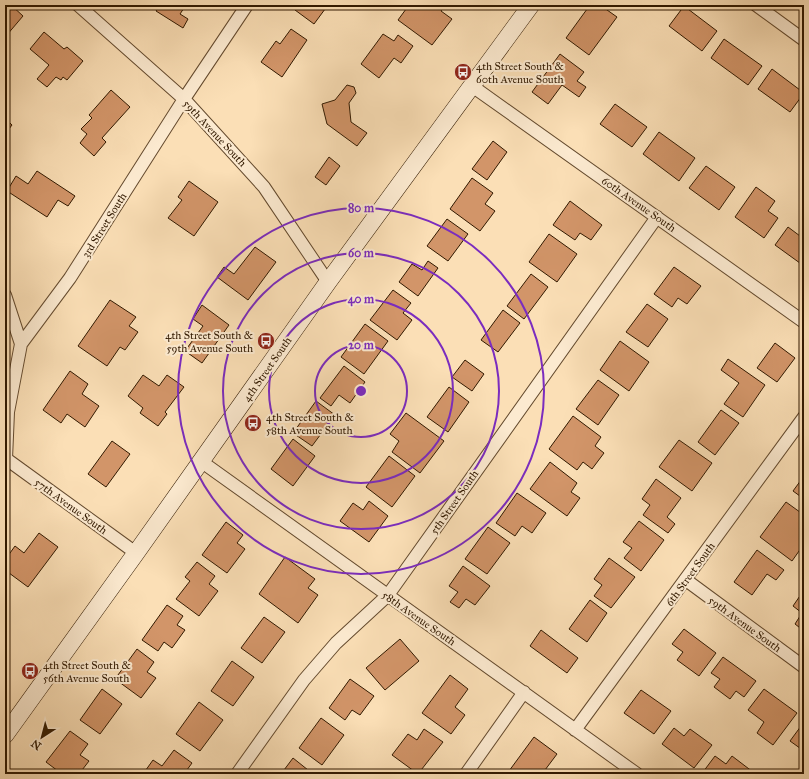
<svg xmlns="http://www.w3.org/2000/svg" width="809" height="779" viewBox="0 0 809 779" font-family="'IM FELL Great Primer',serif">
  <rect width="100%" height="100%" fill="#fbdfb6"/>
  <filter id="stains"><feTurbulence type="fractalNoise" baseFrequency=".005" numOctaves="4"/><feColorMatrix values="0 0 0 0 .2 0 0 0 0 .09 0 0 0 0 .02 0 0 0 .5 -.17"/></filter>
  <radialGradient id="worn" r=".72"><stop offset=".6" stop-color="#630" stop-opacity="0"/><stop offset="1" stop-color="#630" stop-opacity=".3"/></radialGradient>
  <path fill="#d29569" stroke="#311900" d="M11 5 23 16 6 36 5 8 7 10Z
    M160 5H186L180 14 188 19 183 28 156 11Z
    M298 5H328L314 24 295 10Z
    M409 5H445L441 11 452 19 432 45 398 20Z
    M590 5H600L617 17 589 55 566 38Z
    M684 6 717 31 702 51 669 26Z
    M291 29 307 40 282 77 261 62 276 41 280 44Z
    M44 32 64 49 67 47 83 61 67 80 63 77 61 80 56 77 47 87 37 79 49 65 30 49Z
    M383 34 394 41 398 35 413 46 401 63 394 58 379 78 361 64Z
    M724 39 762 66 748 85 711 58Z
    M560 54 584 72 577 81 586 87 579 97 562 85 548 104 532 92Z
    M772 69 804 93 790 112 758 89Z
    M347 85 354 87 356 93 349 103 351 122 367 133 357 146 327 124 322 104 335 100Z
    M111 90 130 107 102 138 106 142 94 156 80 143 87 134 81 129 92 118 89 115Z
    M615 104 647 127 632 147 600 124Z
    M5 118 12 125 5 134Z
    M659 132 695 158 679 181 643 154Z
    M493 141 507 152 487 180 472 169Z
    M329 157 340 166 326 185 315 177Z
    M706 166 735 187 719 210 689 188Z
    M37 171 75 196 68 206 58 200 47 217 7 191 16 176 28 184Z
    M472 178 493 193 485 204 495 211 480 231 450 209Z
    M189 181 218 202 194 236 168 218 182 200 178 197Z
    M756 187 775 201 768 211 778 218 764 238 735 217Z
    M570 201 602 225 591 240 580 233 575 240 553 225Z
    M447 219 468 234 448 261 427 246Z
    M788 227 804 239V266L775 245Z
    M549 234 577 254 557 282 529 262Z
    M255 247 276 262 248 300 217 277 224 267 234 274Z
    M428 261 438 268 418 296 399 282 412 264 422 270Z
    M674 267 701 286 687 304 678 298 672 307 654 294Z
    M531 274 548 287 524 319 507 306Z
    M393 290 411 303 403 313 412 320 397 340 370 320Z
    M110 300 136 317 129 326 138 332 125 350 120 347 107 366 78 346Z
    M647 304 668 319 648 347 626 332Z
    M202 305 229 325 202 363 185 351 203 326 193 319Z
    M503 310 520 323 498 352 481 340Z
    M365 324 388 341 364 374 341 357Z
    M620 341 649 362 629 391 600 370Z
    M775 343 795 358 777 382 757 368Z
    M728 359 765 385 743 417 724 404 739 383 721 370Z
    M465 360 484 374 472 391 452 377Z
    M344 366 365 382 350 403 339 395 331 406 320 398Z
    M70 371 88 384 82 394 99 406 85 427 67 414 61 423 43 410Z
    M143 375 159 386 167 375 184 387 165 412 167 414 158 426 140 413 143 408 128 396Z
    M598 380 619 395 598 425 576 409Z
    M449 387 469 402 448 432 427 417Z
    M316 401 335 415 312 446 293 433Z
    M721 410 739 423 715 455 698 442Z
    M406 413 444 441 420 473 392 452 399 441 390 434Z
    M573 416 601 437 595 446 604 453 592 469 583 462 577 470 549 449Z
    M293 439 315 456 293 486 271 469Z
    M679 440 712 463 692 491 659 467Z
    M112 441 130 454 106 487 88 474Z
    M389 456 415 476 392 507 366 487Z
    M550 462 577 483 571 492 580 498 567 516 530 489Z
    M804 476V499L793 491Z
    M656 479 681 498 667 517 675 524 668 533 643 515 650 505 642 499Z
    M517 493 546 513 532 533 522 526 515 536 496 523Z
    M369 501 388 516 369 542 340 521 353 503 363 510Z
    M786 502 804 515V544L792 561 760 537Z
    M639 521 664 540 641 571 624 558 632 548 623 542Z
    M226 522 243 535 237 543 245 549 227 573 202 555Z
    M488 527 510 543 487 574 465 559Z
    M39 533 58 547 28 587 5 570V560L15 546 24 553Z
    M757 550 784 570 776 580 767 574 752 595 734 582Z
    M285 557 315 579 308 588 318 595 298 623 259 594Z
    M609 558 635 577 611 608 594 596 602 585 594 579Z
    M197 562 215 576 209 584 218 591 199 616 176 599 190 581 185 577Z
    M463 566 490 586 475 605 466 599 459 608 450 602 458 592 449 586Z
    M804 590V631L795 624 802 613 793 606Z
    M590 600 607 613 587 642 569 629Z
    M167 605 183 616 177 625 185 630 172 648 164 642 158 651 142 640Z
    M264 617 285 632 262 663 241 648Z
    M684 629 716 653 699 676 677 660 683 652 672 644Z
    M541 630 578 658 567 673 530 646Z
    M400 639 419 661 385 690 366 668Z
    M137 649 154 662 147 672 156 678 141 698 115 679Z
    M723 657 756 681 744 697 736 691 730 699 714 687 720 679 711 673Z
    M232 661 254 677 233 706 211 691Z
    M450 675 468 689 455 707 465 715 451 734 422 713Z
    M350 679 374 696 360 715 352 710 345 720 329 708Z
    M102 689 122 704 100 734 80 720Z
    M764 689 797 713 773 745 757 733 764 722 748 710Z
    M641 690 671 711 654 734 624 713Z
    M199 702 223 720 200 751 176 734Z
    M321 718 344 735 322 765 299 748Z
    M804 722V751L790 741Z
    M674 728 684 736 690 729 712 745 694 768 662 744Z
    M424 729 443 742 418 774 392 755 408 734 417 740Z
    M70 731 88 744 80 755 89 761 79 774H62L46 762Z
    M534 737 557 754 542 774H513L509 771Z
    M174 750 192 763 184 774H143L153 760 162 766Z
    M715 756 726 764 732 756 753 772 752 774H706L703 772Z
    M293 758 308 770 305 774H281Z"/>
  <g fill="none" stroke-linecap="round" stroke-linejoin="round">
    <defs>
      <path id="street" d="M78 5 184 99 264 187 328 282
        M756 5 804 40
        M472 86 804 322
        M5 295 21 344
        M5 458 136 553
        M6 459 8 412 21 344 70 278 184 99 247 5
        M202 462 637 774
        M686 580 804 667
        M575 730 804 417
        M237 774 304 680 336 643 388 595 657 217
        M466 774 524 692"/>
      <path id="secondary" d="M5 735 136 553 328 282 531 5"/>
    </defs>
    <use href="#street" stroke="#644a2e" stroke-width="14"/>
    <use href="#secondary" stroke="#311900" stroke-width="18"/>
    <use href="#street" stroke="#fcead0" stroke-width="12"/>
    <use href="#secondary" stroke="#fcead0" stroke-width="17"/>
  </g>
  <g fill="none" stroke="#7b2cbf" stroke-width="2">
    <circle cx="361" cy="391" r="46"/>
    <circle cx="361" cy="391" r="92"/>
    <circle cx="361" cy="391" r="138"/>
    <circle cx="361" cy="391" r="183"/>
  </g>
  <defs>
    <symbol id="bus-disc" viewBox="-11 -11 22 22"><circle r="9.5" fill="#8f2418" stroke="#fcead0"/><path d="M-5-6H5V4H4V6H2V4H-2V6H-4V4H-5ZM-3.5-4V0h7V-4ZM-3.5 1.2v1.5H-2V1.2ZM2 1.2v1.5H3.5V1.2Z" fill="#fff"/></symbol>
  </defs>
  <g fill-rule="evenodd">
    <use href="#bus-disc" x="453" y="62" width="20" height="20"/>
    <use href="#bus-disc" x="256" y="331" width="20" height="20"/>
    <use href="#bus-disc" x="243" y="413" width="20" height="20"/>
    <use href="#bus-disc" x="20" y="661" width="20" height="20"/>
  </g>
  <g text-anchor="middle" stroke-width="4" stroke-linejoin="round" paint-order="stroke">
    <g font-size="11" fill="#311900" stroke="#fcead0" text-anchor="start">
      <text x="476" y="70">4th Street South &amp;<tspan x="476" dy="13">60th Avenue South</tspan></text>
      <text x="253" y="339" text-anchor="end">4th Street South &amp;<tspan x="253" dy="13">59th Avenue South</tspan></text>
      <text x="266" y="421">4th Street South &amp;<tspan x="266" dy="13">58th Avenue South</tspan></text>
      <text x="43" y="669">4th Street South &amp;<tspan x="43" dy="13">56th Avenue South</tspan></text>
    </g>
    <g font-size="11" fill="#311900" stroke="#fcead0">
      <text transform="translate(215 133) rotate(47)" y="4">59th Avenue South</text>
      <text transform="translate(639 204) rotate(35)" y="4">60th Avenue South</text>
      <text transform="translate(104 225) rotate(-58)" y="4">3rd Street South</text>
      <text transform="translate(267 369) rotate(-55)" y="4">4th Street South</text>
      <text transform="translate(454 502) rotate(-55)" y="4">5th Street South</text>
      <text transform="translate(71 506) rotate(36)" y="4">57th Avenue South</text>
      <text transform="translate(690 574) rotate(-54)" y="4">6th Street South</text>
      <text transform="translate(419 618) rotate(35)" y="4">58th Avenue South</text>
      <text transform="translate(745 624) rotate(36)" y="4">59th Avenue South</text>
    </g>
  </g>
  <circle cx="361" cy="391" r="6" fill="#7b2cbf" stroke="#fcead0" stroke-width="2"/>
  <g font-size="12" text-anchor="middle" font-weight="bold" fill="#7b2cbf" stroke="#fcead0" stroke-width="4" stroke-linejoin="round" paint-order="stroke">
    <text x="361" y="212">80 m</text>
    <text x="361" y="257">60 m</text>
    <text x="361" y="303">40 m</text>
    <text x="361" y="349">20 m</text>
  </g>
  <rect width="809" height="779" fill="none" stroke="#fbdfb6" stroke-width="20"/>
  <rect x="6" y="6" width="797" height="767" fill="none" stroke="#311900" stroke-width="2"/>
  <rect x="10" y="10" width="789" height="759" fill="none" stroke="#311900"/>
  <g transform="translate(42 737) rotate(216)" stroke="#fcead0" stroke-width="3" paint-order="stroke">
  <path d="M0-3L7 15L0 10L-7 15Z" fill="#311900"/>
  <text y="-6" font-size="11" font-weight="bold" text-anchor="middle" fill="#311900">N</text>
  </g>
  <rect width="100%" height="100%" filter="url(#stains)"/>
  <rect width="100%" height="100%" fill="url(#worn)"/>
</svg>
